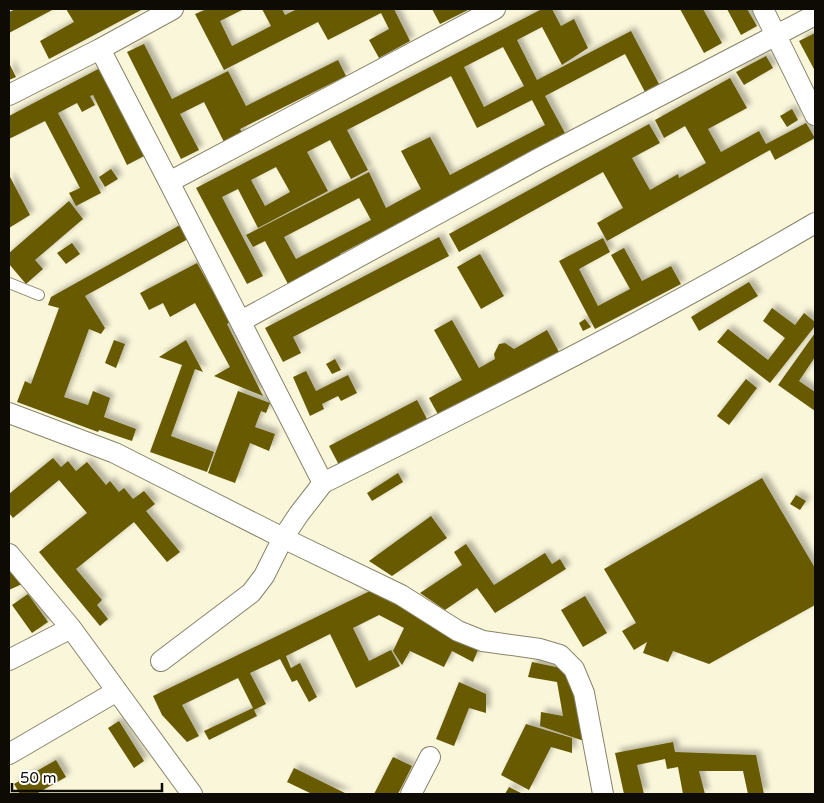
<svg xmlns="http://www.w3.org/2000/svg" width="824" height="803" viewBox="0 0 824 803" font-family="'Varela Round',sans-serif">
  <defs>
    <filter id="shadow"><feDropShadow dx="4.5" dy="-4.5" stdDeviation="2.5" flood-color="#0004"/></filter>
  </defs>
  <rect width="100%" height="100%" fill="#faf6da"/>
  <path fill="#675a00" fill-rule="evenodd" filter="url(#shadow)" d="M16 9H54L9 33V12Z
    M66 9H143L49 59 40 41 74 22Z
    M207 9H244L220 21 232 46 271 26 262 9H282L285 15 297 9H394L410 41 379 58 369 40 389 29 381 13 328 40 318 22 224 70 195 14Z
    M432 9H470L440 24Z
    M542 9H552L561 26 574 19 588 48 562 65 542 27 517 40 537 80 631 31 659 84 645 92 625 54 545 96 566 135 340 254 341 256 288 284 265 241 253 247 246 235 369 172 386 208 421 189 401 151 430 137 450 175 545 125 532 100 477 128 451 76 347 130 368 170 351 179 330 140 307 152 328 191 258 228 238 189 222 197 263 276 247 284 196 188ZM503 47 524 86 484 107 464 67ZM276 167 290 192 265 206 251 180ZM359 198 371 220 296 259 284 237Z
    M680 9H703L722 43 704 53Z
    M727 9H747L757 26 741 35Z
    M815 33V71L799 41Z
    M144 44 172 99 228 71 246 106 338 60 346 76 240 129 243 134 225 144 204 102 180 114 199 150 181 159 127 52Z
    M766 56 773 68 744 85 736 72Z
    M9 63 16 77 9 80Z
    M102 67 148 154 127 165 93 95 90 96 95 105 82 112 77 103 58 113 101 193 76 206 69 193 80 188 45 121 9 139V116Z
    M730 78 747 108 708 129 721 152 759 131 766 144 806 123 815 138 775 160 770 150 607 241 597 223 623 208 603 172 459 252 449 234 649 124 660 143 632 158 650 190 678 174 679 178 706 163 685 126 664 138 655 120Z
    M792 109 798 120 787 127 780 116Z
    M111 169 118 179 105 187 99 177Z
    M9 175 30 215 9 228Z
    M69 201 83 219 35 260 43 269 26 284 9 264V253Z
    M180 225 188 239 85 296 105 328 101 334 89 329 64 397 88 405 93 391 110 398 104 417 136 429 132 441 99 430 98 432 17 402 25 381 31 384 59 308 48 305 51 297Z
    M439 237 449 256 293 337 301 353 283 362 265 328Z
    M603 238 610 252 579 269 598 306 630 289 611 255 624 248 642 281 671 266 681 284 595 329 559 261Z
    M72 243 80 254 66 264 57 253Z
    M480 254 504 296 481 309 457 267Z
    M197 263 230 322 227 324 263 396 214 376 230 367 195 303 170 317 163 303 149 310 140 293Z
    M749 282 758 296 699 331 691 317Z
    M772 308 795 325 804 313 815 322V326L770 383 717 342 728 329 768 360 785 338 763 321Z
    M585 319 591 327 583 331 579 323Z
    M452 320 479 368 495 359 494 354 499 344 505 343 514 349 547 330 559 352 440 418 429 398 462 380 434 330Z
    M815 333V357L799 381 815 392V411L778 385Z
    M114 340 125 344 116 368 105 363Z
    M186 340 203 372 195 369 171 436 214 452 207 472 150 452 182 365 159 357Z
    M335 359 341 370 332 374 326 364Z
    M306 371 316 391 348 375 357 393 341 401 338 396 322 404 324 409 310 416 293 377Z
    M746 379 757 388 729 425 717 416Z
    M238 391 270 403 266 413 261 411 255 427 275 434 269 451 250 443 235 483 208 473Z
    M417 400 427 419 339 465 329 446Z
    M53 458 61 467 68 461 76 471 87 462 106 485 110 481 119 492 124 488 133 499 144 491 155 504 146 511 180 552 167 562 134 522 76 569 102 600 97 605 108 619 100 626 39 552 87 513 59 480 13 518 9 513V494Z
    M398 473 403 482 372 501 367 493Z
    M762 478 815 568V605L709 664 673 651 668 662 643 653 647 642 634 650 622 631 636 623 604 569Z
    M796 495 806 501 800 510 790 504Z
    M431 516 447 538 392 576 369 561Z
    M466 544 494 585 545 553 552 564 560 559 566 569 495 613 477 588 445 610 420 593 462 565 454 552Z
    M9 566 22 584 9 590Z
    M370 591 480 645 473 662 452 651 444 667 410 651 402 665 393 651 404 628 379 615 353 628 369 661 391 650 400 666 356 688 330 634 286 656 291 668 300 663 317 697 309 702 297 680 292 682 280 659 250 673 266 704 254 710 257 716 209 740 204 731 253 708 238 678 182 705 199 736 187 742 162 715 153 696Z
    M28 594 48 622 32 633 12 605Z
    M585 596 607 633 583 647 561 610Z
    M532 662 570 670 584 741 540 726 541 712 563 716 557 682 528 677Z
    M459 682 486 694V713L469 708 454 746 436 739Z
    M119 721 144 761 134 768 108 728Z
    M526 724 572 738V753L551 747 529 790 501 775Z
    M673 742 675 752 756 755 764 794H748L743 771H699L705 794H683L678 767 667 769 665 759 637 765 644 794H624L615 753Z
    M393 757 412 766 398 794H374Z
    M56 760 66 777 36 794H20L14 784Z
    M294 768 347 794H312L287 782Z
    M509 787 523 794H505Z"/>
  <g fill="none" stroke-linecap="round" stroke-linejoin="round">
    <defs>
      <path id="service" d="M9 283 39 295"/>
      <path id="minor" d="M495 9 169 182 323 483C489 400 655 317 815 223
        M763 9 815 115
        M100 49 173 9
        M9 95 100 49 169 182
        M241 321 538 159 815 15
        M9 413 115 453 283 538 401 595 458 631 483 641 540 649 560 655 574 669 584 693 603 794
        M9 554 71 628 192 794
        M9 660 71 628
        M161 661 251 593 264 576 283 538 299 514 323 483
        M9 754 117 691
        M411 794 430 757"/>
    </defs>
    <use href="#service" stroke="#88846b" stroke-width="12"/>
    <use href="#minor" stroke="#88846b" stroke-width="22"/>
    <use href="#service" stroke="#fff" stroke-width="10"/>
    <use href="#minor" stroke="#fff" stroke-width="20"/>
  </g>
  <rect width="824" height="803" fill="none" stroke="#0d0b04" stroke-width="20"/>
  <path d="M12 783v8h150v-8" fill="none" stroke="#0d0b04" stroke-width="2.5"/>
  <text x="20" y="783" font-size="15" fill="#0d0b04" stroke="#ffffff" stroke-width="4" paint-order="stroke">50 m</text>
</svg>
